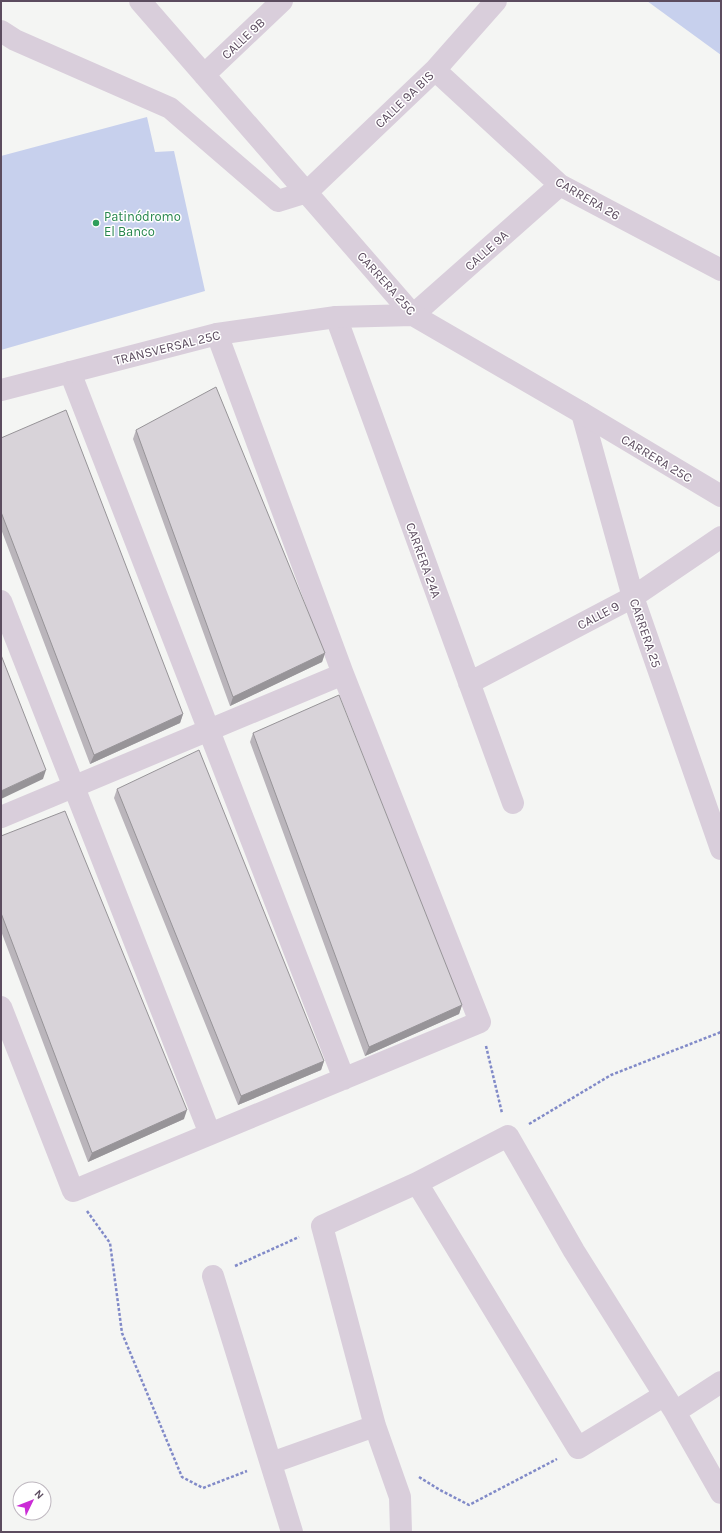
<svg xmlns="http://www.w3.org/2000/svg" width="722" height="1533" viewBox="0 0 722 1533" font-family="Karla,sans-serif">
  <rect width="100%" height="100%" fill="#f4f5f3"/>
  <path fill="#c7d0ed" d="M647 1H721V55Z
    M147 117 155 152 174 151 205 291 1 350V156Z"/>
  <g fill="none" stroke-linecap="round" stroke-linejoin="round">
    <path stroke="#818ac8" stroke-width="2.5" stroke-dasharray="3 2" stroke-linecap="butt" d="M486 1046 502 1113
      M529 1124 611 1075 721 1032
      M87 1211 110 1243 122 1333 182 1477 203 1488 247 1471
      M235 1266 299 1237
      M419 1477 440 1490 469 1505 557 1459"/>
    <path stroke="#d9cedb" stroke-width="22" d="M140 1 413 315 560 185
      M1 31 15 40 170 108 278 201 307 192 435 70 496 1
      M435 70 560 185 721 270
      M204 75 282 1
      M336 317 513 803
      M70 372 344 1079
      M582 413 633 597 721 849
      M1 601 210 1134
      M469 683 633 597 721 537
      M1 817 343 674
      M1 1007 73 1191 480 1022 343 674 217 334
      M417 1183 578 1448 663 1396
      M213 1276 292 1532
      M675 1412 721 1382
      M271 1463 375 1426
      M401 1532 400 1497 375 1426 322 1226 417 1183 508 1136 574 1251 675 1412 721 1493"/>
    <path stroke="#d9cedb" stroke-width="22" d="M1 390 217 334 336 317 413 315 582 413 721 496"/>
  </g>
  <path fill="#bab5bb" d="M136 430 325 653 322 662 230 706 133 439Z
    M1 438 183 714 180 723 90 764 1 529Z
    M253 733 462 1005 459 1014 365 1056 250 742Z
    M117 789 324 1061 321 1070 238 1105 114 798Z
    M1 836 184 1119 88 1162 1 931Z"/>
  <path fill="#979498" d="M325 653 322 662 230 706 233 697Z
    M183 714 180 723 90 764 94 755Z
    M46 770 43 779 1 799V791Z
    M462 1005 459 1014 365 1056 369 1047Z
    M324 1061 321 1070 238 1105 241 1096Z
    M187 1110 184 1119 88 1162 92 1153Z"/>
  <path fill="#d8d3d9" stroke="#979498" d="M216 387 325 653 233 697 136 430Z
    M66 410 183 714 94 755 1 512V438Z
    M1 655 46 770 1 791Z
    M339 695 462 1005 369 1047 253 733Z
    M199 750 324 1061 241 1096 117 789Z
    M65 811 187 1110 92 1153 1 913V836Z"/>
  <circle fill="#2e9e5b" stroke="#fff" stroke-width="1.5" cx="96" cy="223" r="4"/>
  <g text-anchor="middle" stroke-width="3" stroke-linejoin="round" paint-order="stroke">
    <g font-size="13" fill="#5c4c5f" stroke="#fff">
      <text transform="translate(243 38) rotate(-43)" y="5">CALLE 9B</text>
      <text transform="translate(404 99) rotate(-44)" y="5">CALLE 9A BIS</text>
      <text transform="translate(588 198) rotate(30)" y="5">CARRERA 26</text>
      <text transform="translate(486 250) rotate(-42)" y="5">CALLE 9A</text>
      <text transform="translate(387 283) rotate(48)" y="5">CARRERA 25C</text>
      <text transform="translate(167 347) rotate(-14)" y="5">TRANSVERSAL 25C</text>
      <text transform="translate(657 458) rotate(31)" y="5">CARRERA 25C</text>
      <text transform="translate(424 560) rotate(70)" y="5">CARRERA 24A</text>
      <text transform="translate(598 615) rotate(-28)" y="5">CALLE 9</text>
      <text transform="translate(646 633) rotate(71)" y="5">CARRERA 25</text>
    </g>
    <g font-size="13" fill="#27864d" stroke="#fff" text-anchor="start">
      <text x="104" y="221">Patinódromo<tspan x="104" dy="15">El Banco</tspan></text>
    </g>
  </g>
  <rect width="722" height="1533" fill="none" stroke="#5c4c5f" stroke-width="4"/>
  <g transform="translate(32 1501) rotate(47)"><circle r="19" fill="#ffffff" stroke="#beb7bf"/>
  <path d="M0-3L7 15L0 10L-7 15Z" fill="#cb2cd6"/>
  <text y="-6" font-size="11" font-weight="bold" text-anchor="middle" fill="#5c4c5f">N</text>
  </g>
</svg>
